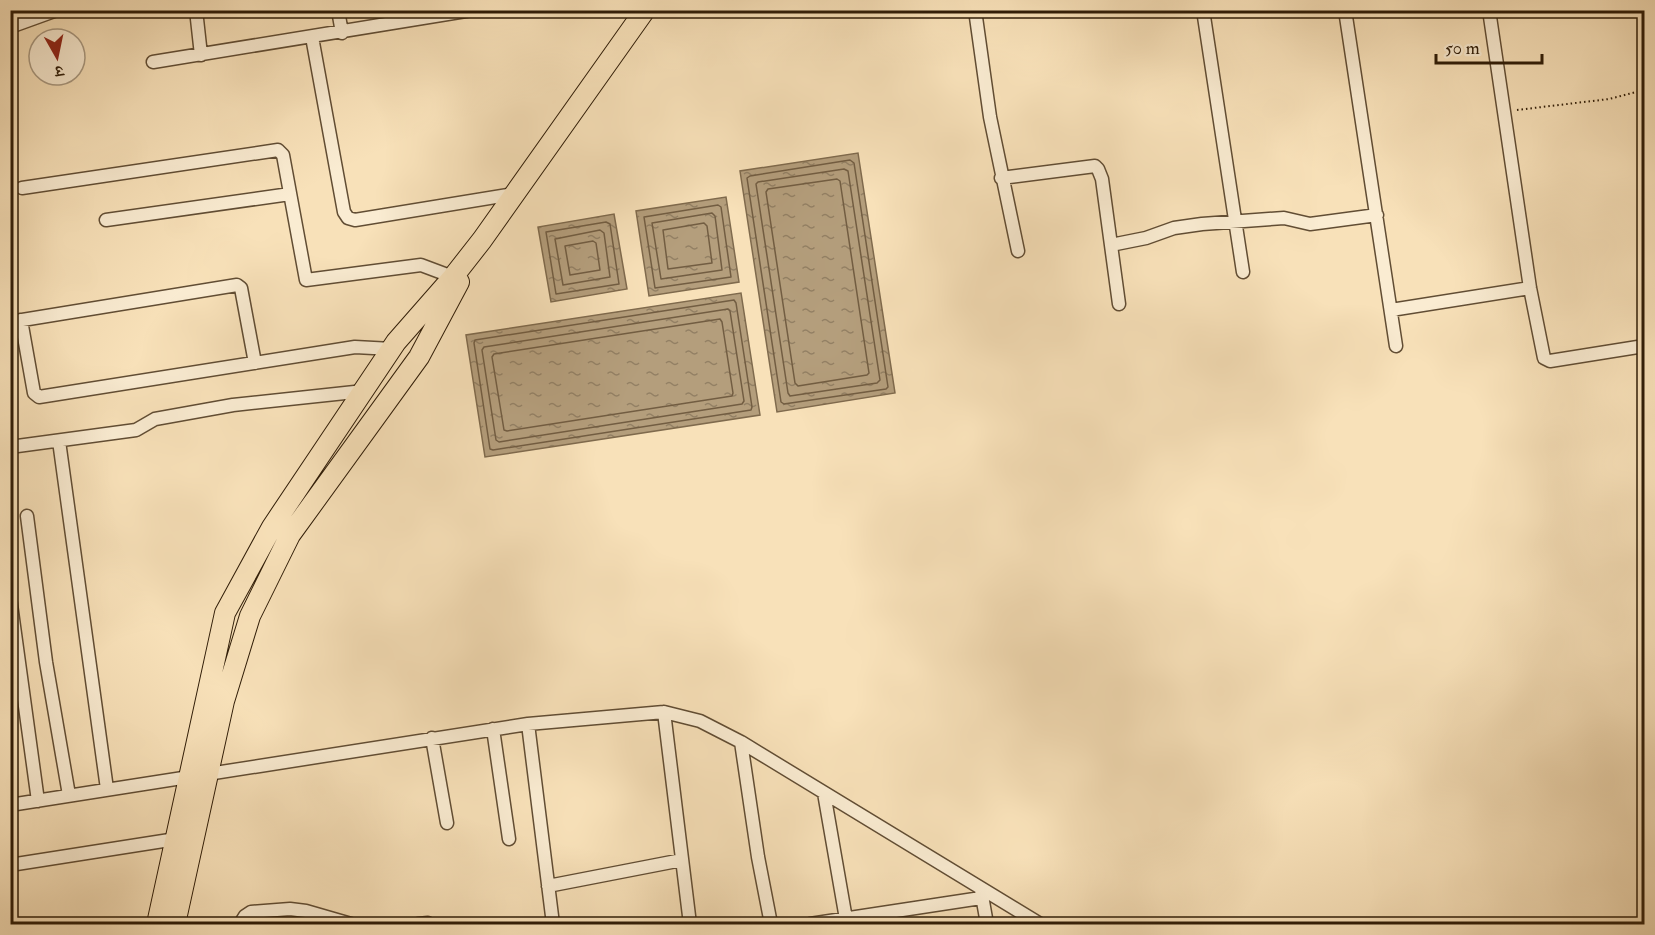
<svg xmlns="http://www.w3.org/2000/svg" width="1655" height="935" viewBox="0 0 1655 935" font-family="'IM FELL Double Pica','Noto Serif Devanagari',serif">
  <defs>
    <pattern id="water-ripples" width="26" height="14" patternUnits="userSpaceOnUse" patternTransform="scale(1.5)"><rect width="26" height="14" fill="#b49e7c"/><path d="M2 4q2-2 4 0t4 0M15 11q2-2 4 0t4 0" fill="none" stroke="#938064"/></pattern>
  </defs>
  <rect width="100%" height="100%" fill="#f8e1b9"/>
  <filter id="stains"><feTurbulence type="fractalNoise" baseFrequency=".00333" numOctaves="4"/><feColorMatrix values="0 0 0 0 .2 0 0 0 0 .09 0 0 0 0 .02 0 0 0 .5 -.17"/></filter>
  <radialGradient id="worn" r=".72"><stop offset=".6" stop-color="#630" stop-opacity="0"/><stop offset="1" stop-color="#630" stop-opacity=".3"/></radialGradient>
  <path fill="url(#water-ripples)" stroke="#7f6a4d" stroke-width="1.5" d="M858 153 895 393 777 412 740 171Z
    M726 197 739 282 649 296 636 211Z
    M614 214 627 289 551 302 538 227Z
    M741 293 760 415 485 457 466 335Z"/>
  <g fill="none" stroke-linecap="round" stroke-linejoin="round">
    <path stroke="#725d42" stroke-width="1.5" d="M850 160 854 163 888 387 886 389 784 404 781 402 747 178 750 176Z
      M844 169 848 171 880 380 877 383 790 396 788 393 756 184 758 182Z
      M837 179 840 181 869 373 867 375 798 386 795 383 766 192 768 189Z
      M718 205 721 207 731 277 655 288 644 217Z
      M712 213 715 216 722 270 661 279 652 223Z
      M606 222 610 224 619 284 556 294 546 232Z
      M704 223 707 226 712 263 668 269 663 230Z
      M600 230 604 233 610 277 563 285 555 239Z
      M593 241 596 243 600 270 570 275 565 246Z
      M734 300 736 303 752 407 751 410 493 450 490 449 474 343 475 340Z
      M728 309 730 311 744 401 742 404 499 442 496 440 482 350 484 347Z
      M720 319 722 322 733 393 732 396 507 431 504 430 492 357 494 354Z"/>
    <defs>
      <path id="street" d="M196 10 201 55
        M338 10 342 33
        M975 10 990 117 1018 251
        M1203 10 1243 272
        M1345 10 1396 346
        M1489 10 1530 288 1544 358 1550 361 1644 346
        M10 27 57 10
        M312 37 344 212 348 218 355 220 514 194
        M153 62 472 10
        M1001 178 1095 166 1098 169 1102 179 1119 304
        M22 188 278 150 283 155 306 280 421 265 453 277
        M106 220 290 194
        M1111 245 1146 238 1174 228 1202 224 1284 218 1310 224 1377 215
        M1391 310 1530 288
        M21 320 34 393 39 397 355 347 392 349
        M10 322 237 285 241 288 255 363
        M59 441 107 789
        M10 447 136 430 155 419 233 405 364 391
        M27 516 46 662 69 795
        M10 597 38 801
        M664 712 690 924
        M528 724 553 924
        M493 729 509 839
        M432 738 447 823
        M741 742 758 857 771 924
        M824 793 846 919
        M10 805 528 724 664 712 700 721 741 742 1040 924
        M10 865 176 839
        M548 886 682 860
        M981 890 987 924
        M240 924 245 916 251 912 290 909 306 911 351 924
        M418 924 428 923
        M810 924 981 898"/>
      <path id="primary" d="M157 924 225 613 272 527 396 342 453 277 482 240 645 10
        M175 924 224 701 250 616 290 535 419 357 459 282"/>
    </defs>
    <use href="#street" stroke="#614d34" stroke-width="15"/>
    <use href="#primary" stroke="#2f1c07" stroke-width="22"/>
    <path stroke="#2f1c07" stroke-width="2" stroke-dasharray="1.5 3" stroke-linecap="butt" d="M1517 110 1609 99 1644 90"/>
    <use href="#street" stroke="#faecd2" stroke-width="12"/>
    <use href="#primary" stroke="#f8e1b9" stroke-width="20"/>
  </g>
  <rect width="1655" height="935" fill="none" stroke="#f8e1b9" stroke-width="36"/>
  <rect x="12" y="12" width="1631" height="911" fill="none" stroke="#2f1c07" stroke-width="3"/>
  <rect x="18" y="18" width="1619" height="899" fill="none" stroke="#2f1c07" stroke-width="1.5"/>
  <g transform="translate(57 57) rotate(171)"><circle r="28" fill="#faecd2" stroke="#a99981" stroke-width="1.5"/>
  <path d="M0-4.5L10 22L0 15L-10 22Z" fill="#8f2418"/>
  <text y="-9" font-size="16" font-weight="bold" text-anchor="middle" fill="#2f1c07">उ</text>
  </g>
  <path d="M1436 54v9h106v-9" fill="none" stroke="#2f1c07" stroke-width="3"/>
  <text x="1445" y="54" font-size="18" fill="#2f1c07" stroke="#faecd2" stroke-width="4.5" paint-order="stroke">50 m</text>
  <rect width="100%" height="100%" filter="url(#stains)"/>
  <rect width="100%" height="100%" fill="url(#worn)"/>
</svg>
